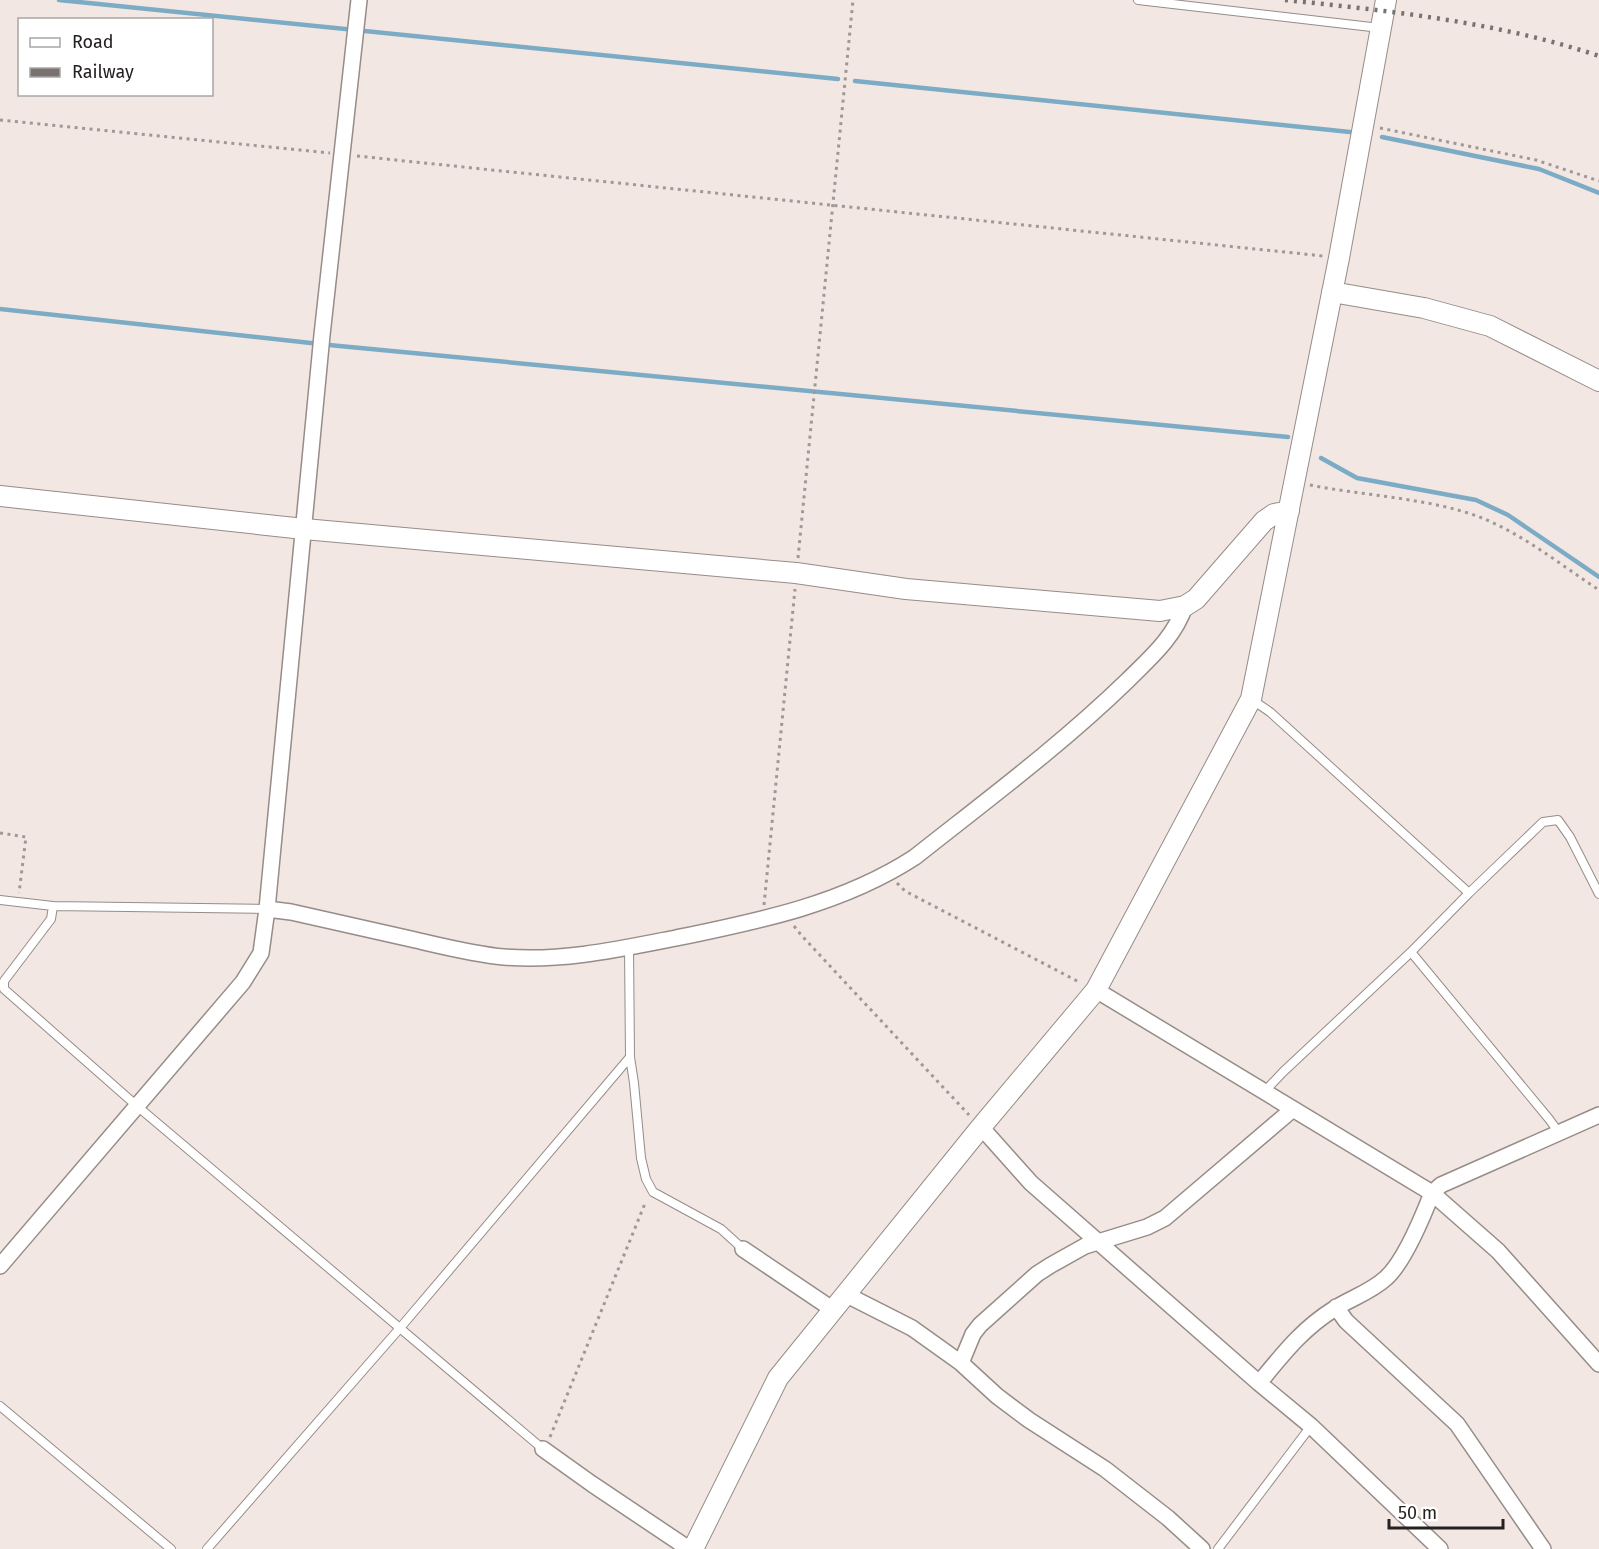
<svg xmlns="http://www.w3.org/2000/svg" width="1599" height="1549" viewBox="0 0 1599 1549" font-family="'Fira Sans',sans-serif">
  <rect width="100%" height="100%" fill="#f2e7e2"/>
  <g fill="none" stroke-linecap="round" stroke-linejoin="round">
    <path stroke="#7cabc5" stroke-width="4.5" d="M59 0 838 79
      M855 81 1350 132
      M1382 137 1539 169 1599 193
      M0 309 329 345 1288 437
      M1321 458 1357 478 1476 500 1508 515 1599 577"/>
    <defs>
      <path id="service" d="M1138 0 1380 28
        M1251 699 1270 712 1469 893
        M0 900 53 906 267 909
        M53 906 51 919 4 981V989L137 1106 543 1449
        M629 947 630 1057 634 1083 641 1158 646 1179 653 1192 721 1229 743 1249
        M1411 952 1549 1119 1560 1134
        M1265 1091 1283 1072 1411 952 1469 893 1543 822 1558 820 1570 837 1599 894
        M0 1406 171 1549
        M207 1549 400 1328 630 1057
        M1218 1549 1311 1426"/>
      <path id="minor" d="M267 909 291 912C331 921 371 930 411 939 442 946 472 954 504 957 561 962 620 949 676 938 759 921 843 904 915 857 987 800 1061 745 1127 681 1150 658 1174 638 1185 606
        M1096 990 1432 1193 1498 1251 1599 1364
        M981 1127 1031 1183 1259 1383 1311 1426 1440 1549
        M743 1249 832 1309
        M0 1266 243 982 261 953 267 909 322 335 359 0
        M845 1294 912 1328 961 1363 997 1396 1029 1420 1105 1469 1168 1518 1202 1549
        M1336 1307 1346 1321 1457 1424 1543 1549
        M961 1363 973 1334 980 1325 1037 1274 1051 1265 1085 1246 1147 1227 1165 1218 1293 1109
        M1259 1383C1283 1354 1302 1329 1334 1309 1351 1298 1371 1292 1386 1278 1404 1262 1423 1216 1432 1193L1441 1185 1599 1115
        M543 1449 592 1484 689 1549"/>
      <path id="tertiary" d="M1332 292 1424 308 1490 326 1599 381
        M0 496 304 529 796 573 906 589 1160 611 1185 606 1196 599 1264 521 1274 514 1289 511
        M693 1549 778 1378 981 1127 1096 990 1251 699 1339 258 1386 0"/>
    </defs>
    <use href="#service" stroke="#968c88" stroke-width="10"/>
    <use href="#minor" stroke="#968c88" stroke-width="18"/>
    <use href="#tertiary" stroke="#968c88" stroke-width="22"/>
    <path stroke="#a09895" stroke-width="3" stroke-dasharray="3 4.5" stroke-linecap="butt" d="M0 120 330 153
      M1380 128 1536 160 1599 181
      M357 156 1323 256
      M1310 485C1365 496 1431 498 1482 518 1524 535 1561 565 1599 590
      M798 558 853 0
      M0 833 26 837 19 893
      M897 883 905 891 1081 983
      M764 905 795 589
      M794 926 802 936 969 1115
      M550 1437 646 1201"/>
    <use href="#service" stroke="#fff" stroke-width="8"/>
    <use href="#minor" stroke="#fff" stroke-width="15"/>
    <use href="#tertiary" stroke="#fff" stroke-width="20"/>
    <path stroke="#797270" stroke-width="4.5" stroke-dasharray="3 6" stroke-linecap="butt" d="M1285 0C1391 11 1498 22 1599 56"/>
  </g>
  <rect x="18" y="18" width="195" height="78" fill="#ffffff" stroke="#a8a6a6" stroke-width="1.5"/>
  <rect x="30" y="38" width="30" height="9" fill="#ffffff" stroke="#a8a6a6" stroke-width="1.5"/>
  <text x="72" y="48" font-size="18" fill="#252120">Road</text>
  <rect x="30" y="68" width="30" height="9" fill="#797270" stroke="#a8a6a6" stroke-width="1.5"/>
  <text x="72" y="78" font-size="18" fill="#252120">Railway</text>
  <path d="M1389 1519v9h114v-9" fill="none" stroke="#252120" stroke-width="3"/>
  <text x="1398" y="1519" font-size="18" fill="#252120" stroke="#ffffff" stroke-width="4.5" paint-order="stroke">50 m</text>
</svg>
